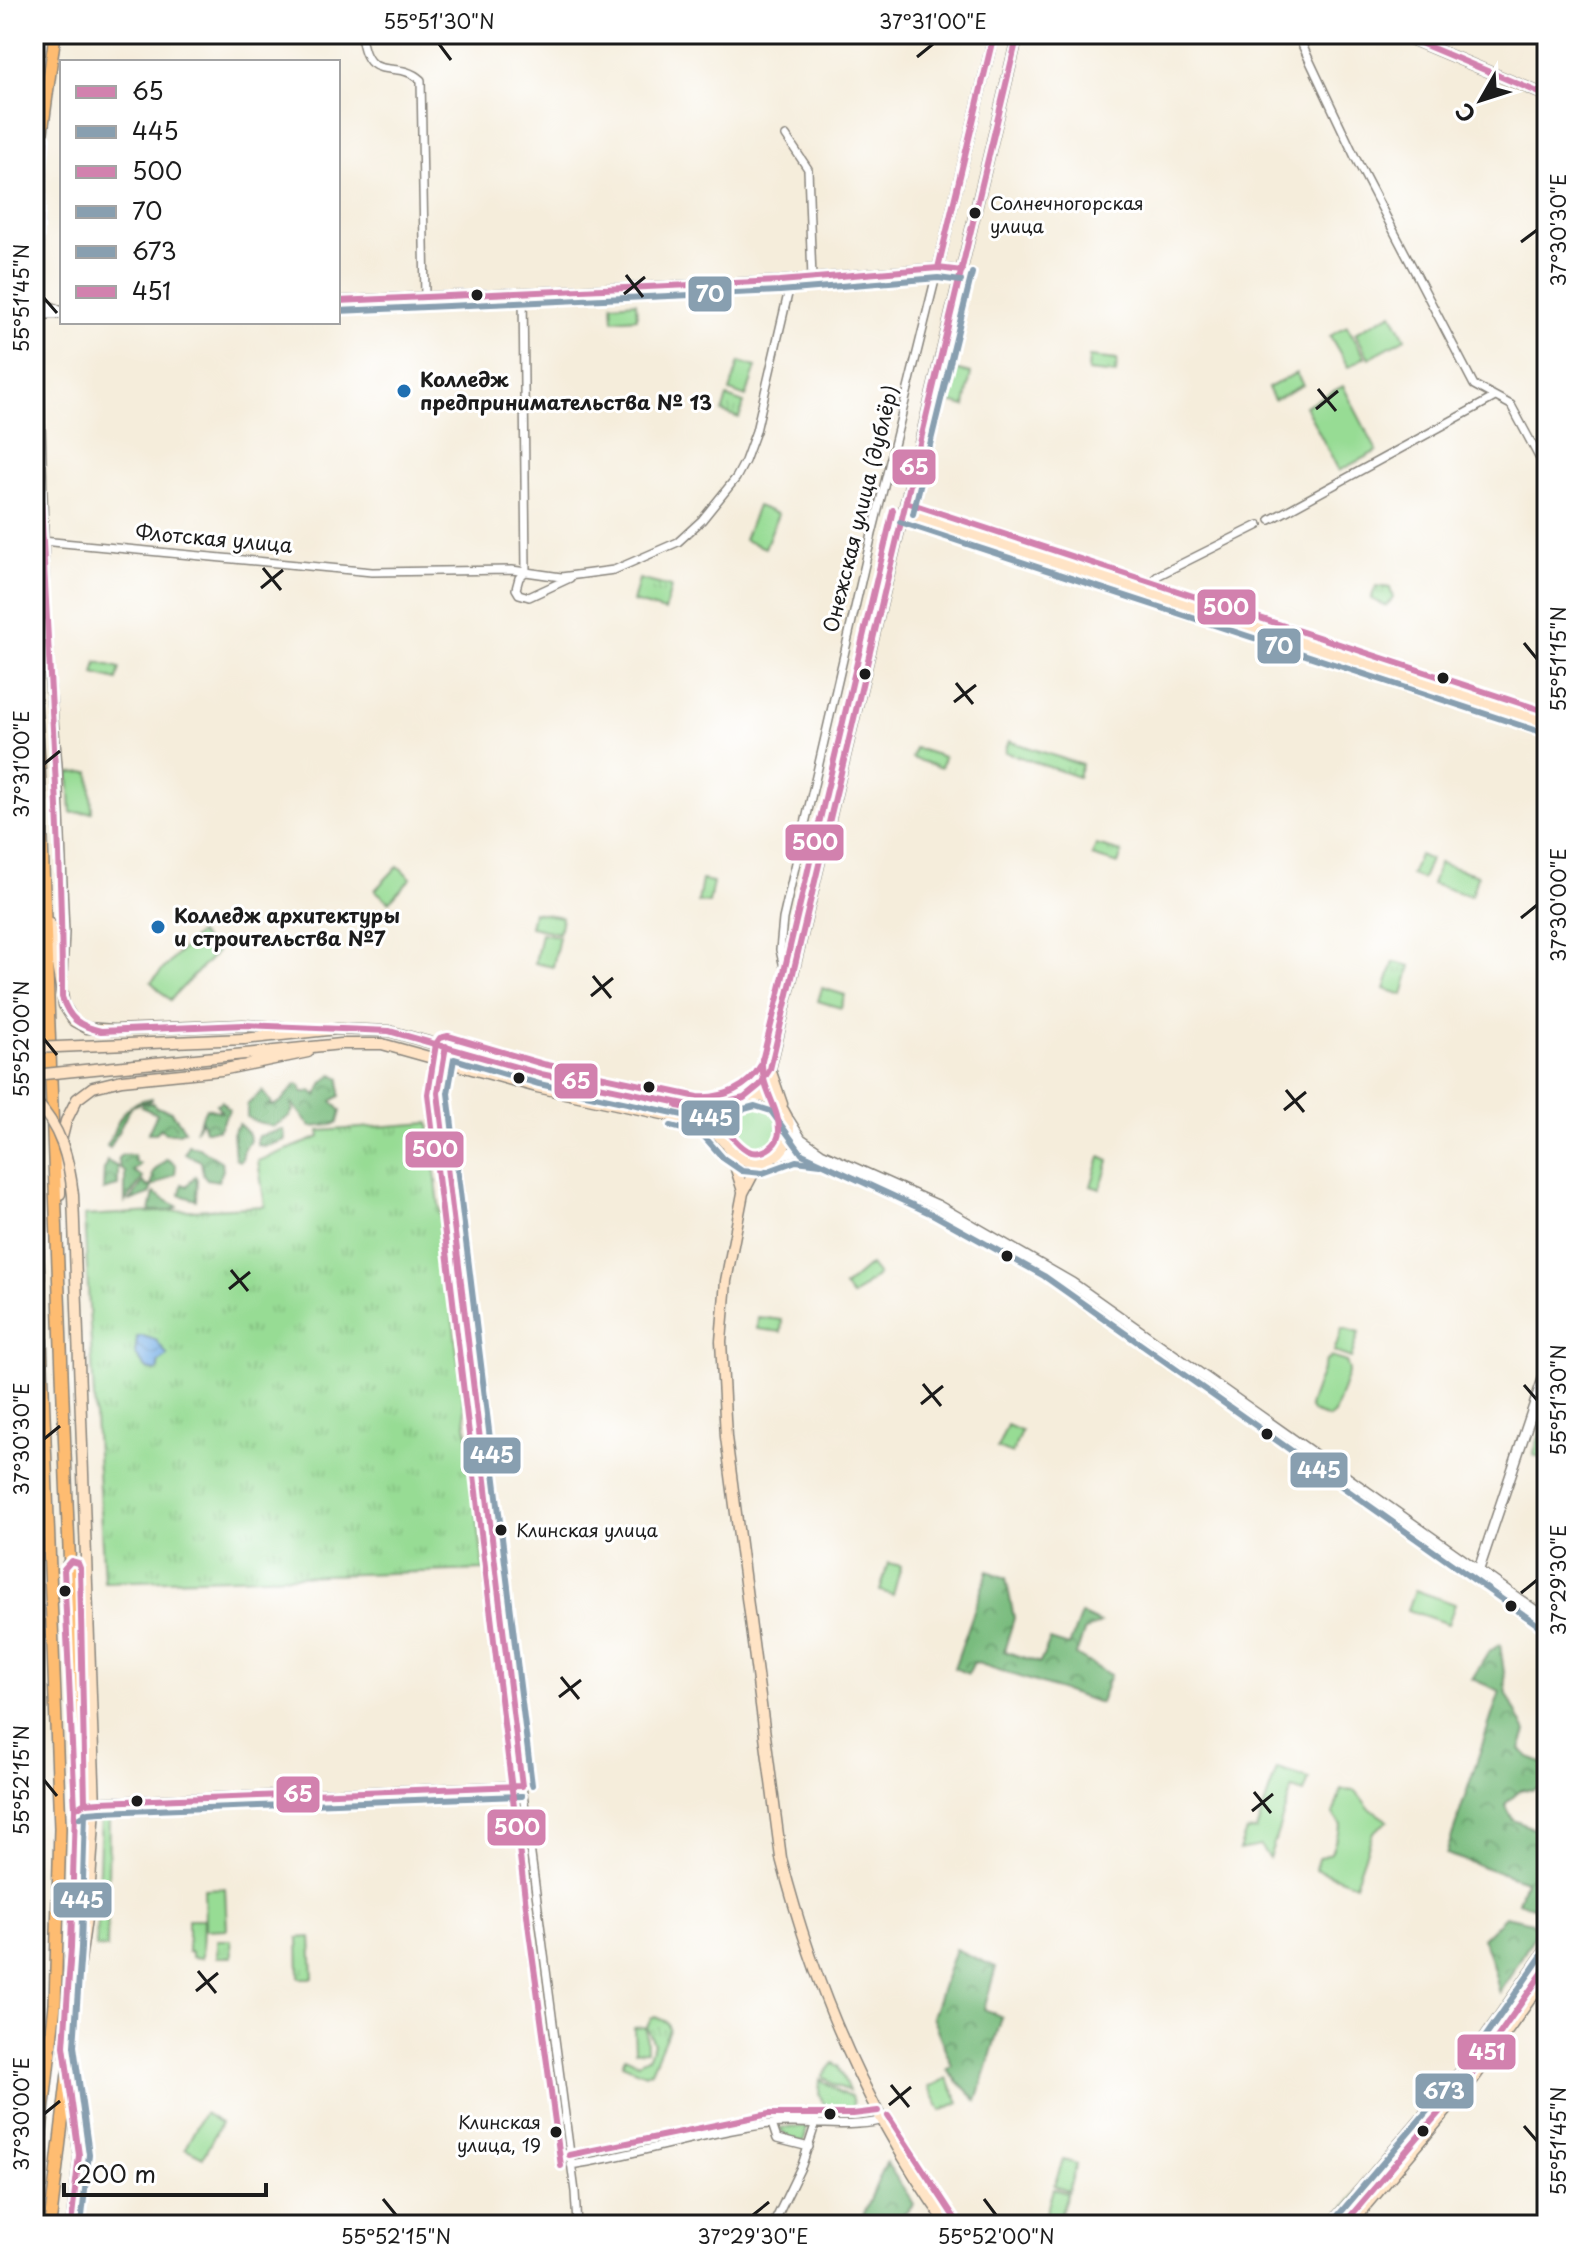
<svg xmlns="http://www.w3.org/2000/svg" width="1581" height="2259" viewBox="0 0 1581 2259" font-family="'Playpen Sans',sans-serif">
  <defs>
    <pattern id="forest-crowns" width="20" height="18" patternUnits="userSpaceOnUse" patternTransform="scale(2)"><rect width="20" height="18" fill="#79bc7e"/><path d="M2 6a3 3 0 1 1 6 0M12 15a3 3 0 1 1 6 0" fill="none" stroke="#629866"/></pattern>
    <pattern id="park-tufts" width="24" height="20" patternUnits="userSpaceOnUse" patternTransform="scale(2)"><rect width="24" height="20" fill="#97dc94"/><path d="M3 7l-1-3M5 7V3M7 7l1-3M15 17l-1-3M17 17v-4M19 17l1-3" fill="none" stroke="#82bc7f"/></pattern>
    <pattern id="water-waves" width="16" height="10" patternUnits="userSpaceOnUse" patternTransform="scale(2)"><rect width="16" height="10" fill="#76afe6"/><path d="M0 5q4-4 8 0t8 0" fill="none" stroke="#608eba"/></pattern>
  </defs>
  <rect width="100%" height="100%" fill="#fff"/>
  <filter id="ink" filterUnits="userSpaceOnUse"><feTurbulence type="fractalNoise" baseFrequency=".0125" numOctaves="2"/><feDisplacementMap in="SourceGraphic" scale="16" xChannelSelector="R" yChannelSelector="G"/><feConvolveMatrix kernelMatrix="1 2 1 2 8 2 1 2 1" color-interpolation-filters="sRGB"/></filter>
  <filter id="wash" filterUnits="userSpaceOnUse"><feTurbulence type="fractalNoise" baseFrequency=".006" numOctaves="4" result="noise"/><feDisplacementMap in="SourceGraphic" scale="32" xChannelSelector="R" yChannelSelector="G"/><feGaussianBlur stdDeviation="1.8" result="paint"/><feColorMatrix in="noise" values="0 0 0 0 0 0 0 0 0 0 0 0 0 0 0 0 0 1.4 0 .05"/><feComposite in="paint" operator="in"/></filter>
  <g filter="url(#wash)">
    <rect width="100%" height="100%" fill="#f5eddb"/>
    <path fill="#97dc94" stroke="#5a7c58" stroke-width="2" d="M636 302 637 318 613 320 612 304Z
      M1392 313 1405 338 1369 358 1355 333Z
      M1347 326 1365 357 1348 367 1330 336Z
      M739 362 756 367 746 397 730 391Z
      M1296 373 1303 385 1274 400 1268 388Z
      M1343 386 1377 451 1339 471 1305 406Z
      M757 506 778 514 765 548 744 540Z
      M90 772 92 812 71 813 69 773Z
      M1419 855 1430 860 1422 879 1411 875Z
      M1439 863 1478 875 1471 896 1432 884Z
      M398 866 411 878 389 902 375 890Z
      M533 912 562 917 559 933 530 927Z
      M198 933 217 952 170 1000 151 982Z
      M541 933 559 936 553 967 535 963Z
      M822 988 845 995 841 1008 818 1001Z
      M728 1129a28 28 0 1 1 56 0a28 28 0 1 1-56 0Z
      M870 1265 878 1275 852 1297 844 1287Z
      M758 1317 782 1320 781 1332 757 1329Z
      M1342 1328 1359 1333 1351 1358 1334 1352Z
      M1331 1357 1346 1362 1349 1370 1334 1414 1329 1418 1312 1412 1309 1406 1325 1362Z
      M1007 1425 1021 1431 1012 1454 997 1448Z
      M888 1563 901 1566 893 1595 880 1591Z
      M1415 1590 1455 1604 1448 1624 1408 1610Z
      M1277 1769 1309 1779 1304 1793 1292 1789 1269 1858 1260 1846 1239 1850 1246 1831 1256 1830Z
      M1341 1790 1356 1791 1370 1809 1388 1821 1373 1832 1355 1884 1315 1869 1318 1859 1331 1853 1341 1825 1333 1815Z
      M101 1813H109L107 1948 96 1947Z
      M225 1888 227 1929 205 1930 204 1889Z
      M188 1919H203L202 1958 192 1957V1952H188Z
      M1547 1948V1975L1529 2002 1350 2225H1330L1422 2119Z
      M646 2027 647 2050 635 2051 634 2028Z
      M833 2063 838 2066 849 2091 834 2085 822 2076Z
      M820 2079 840 2092 851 2096 854 2106 850 2109 824 2105 819 2094Z
      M204 2113 221 2123 203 2157 185 2148Z
      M807 2127 804 2142 790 2139 778 2128Z
      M1063 2160 1077 2164 1068 2191 1054 2186Z
      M1053 2189 1067 2193 1059 2220 1045 2216Z"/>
    <path fill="url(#forest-crowns)" stroke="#4a6c4d" stroke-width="2" d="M333 1074 340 1078V1096L332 1101 341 1111 338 1122 332 1125 311 1127 291 1102 293 1110 289 1117 272 1127C266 1123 257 1124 247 1117V1105L262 1091 272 1104 269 1106C283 1106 286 1093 297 1084L300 1086 303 1093 312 1091 317 1096 323 1082Z
      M152 1098V1100L131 1106 110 1148 107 1146C119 1120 122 1102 152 1098Z
      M222 1101 229 1110 218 1130H205L202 1121 195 1131 206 1108 222 1112 216 1104Z
      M144 1103H153L156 1107 171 1111 185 1130 179 1133H165L161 1128 156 1133H148L157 1114 141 1107Z
      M239 1124 249 1134 250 1141 244 1149 242 1159 239 1161 235 1158 233 1131Z
      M281 1130H284L285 1140 267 1146 257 1145V1138L259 1136Z
      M188 1145 199 1148 222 1162 223 1170 218 1181 207 1179 203 1174 201 1161 185 1154Z
      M122 1155H134L135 1162 141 1164 133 1171 143 1178 125 1202V1172L120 1167 118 1158Z
      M167 1159 176 1165 175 1174 152 1187 149 1194 130 1201 143 1182 148 1187 152 1185 153 1172Z
      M107 1161 118 1167V1186L103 1190 104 1169Z
      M195 1176 197 1179 196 1200 180 1195 182 1184 187 1186Z
      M154 1193 178 1207 169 1211H150Z
      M988 1571 1006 1578 1014 1618 1004 1651 1040 1663 1050 1640 1069 1646 1081 1614 1100 1623 1084 1632 1076 1655 1110 1675 1100 1703 974 1662 968 1674 954 1668Z
      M1500 1644 1507 1694 1526 1732 1520 1749 1529 1758 1547 1765V1784L1532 1790 1522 1789 1505 1804 1513 1820 1538 1830 1547 1824V1908L1545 1911 1518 1902 1525 1881 1446 1854 1500 1691 1472 1679 1488 1653Z
      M1505 1916 1532 1922 1537 1931 1500 1993C1494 1975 1492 1955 1482 1939Z
      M955 1949 996 1967 984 2009 1002 2017 977 2101 947 2070 952 2066 932 2017Z
      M886 2162 914 2204 902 2215 898 2225H859Z"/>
    <path fill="url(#park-tufts)" stroke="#5a7c58" stroke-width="2" d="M1089 357 1117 360 1116 374 1088 371Z
      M954 369 971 373 965 406 946 401Z
      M727 397 744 403 739 418 722 412Z
      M639 579 671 587 665 611 633 602Z
      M1376 586 1390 588 1393 598 1387 606 1371 599Z
      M97 662 120 668 117 680 94 674Z
      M1009 741 1082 765 1078 777 1005 752Z
      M915 748 944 757 941 768 912 758Z
      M1096 845 1122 852 1118 864 1092 856Z
      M702 880 713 882 709 903 698 902Z
      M1394 962 1411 966 1403 995 1385 989Z
      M429 1123 484 1570 104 1582 84 1216 265 1206 258 1161 320 1137 319 1131Z
      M1100 1157 1109 1161 1100 1189 1091 1186Z
      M1547 1413V1459L1533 1455Z
      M311 1937 313 1978H299L298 1938Z
      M217 1940H231L232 1957H217Z
      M655 2017 667 2022 669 2029 651 2071 645 2074 622 2064 625 2057 638 2063 648 2058 654 2044 647 2027 651 2019Z
      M947 2078 959 2102 941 2111 929 2087Z"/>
    <path fill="url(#water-waves)" stroke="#496681" stroke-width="2" d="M143 1336 156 1340 168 1356 158 1363 159 1369 156 1371 147 1369 135 1354 137 1337Z"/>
  </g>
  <g filter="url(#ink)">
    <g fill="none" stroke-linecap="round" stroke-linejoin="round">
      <defs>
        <path id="minor" d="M361 34C367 87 395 57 421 80L425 296
          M1297 34 1355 157 1474 385 1511 405 1547 472
          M786 136 808 169 812 279
          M523 292 526 571
          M37 314 42 171
          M1270 520 1495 397
          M42 541 372 572 512 570 561 577 614 570 678 542 702 520 736 478 745 461 756 431 791 281
          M526 571 519 578 516 589 519 594 529 597 570 578
          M1149 592 1153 580 1159 575 1259 525
          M788 985 780 950 783 919 872 534 938 268
          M65 1579 66 1564 76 1562 80 1568 85 1803
          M522 1786 575 2192 577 2225
          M772 2124 777 2139 809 2147
          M571 2165C638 2155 703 2132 770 2124 806 2120 845 2129 880 2121
          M773 2225 802 2165 816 2122"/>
        <path id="tertiary" d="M938 268 994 34
          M38 295 44 304 62 312
          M338 301 780 281 938 268 962 271
          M62 314H37L46 638 57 765 64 932 62 977
          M789 1120 801 1139 821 1153 937 1205 1072 1283 1547 1619
          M777 1156 795 1151 817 1152
          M1478 1572 1547 1367
          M75 1812 81 1805 100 1802 522 1786 438 1093 446 1046
          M66 2059 64 2046 70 1958
          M69 2086 79 2155 71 2225"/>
        <path id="secondary" d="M1399 34 1547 96
          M903 512 1547 723
          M50 924 64 1005 74 1021 87 1028 114 1030 243 1025 294 1028
          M244 1039 337 1029 389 1031 541 1074 697 1107 709 1108 738 1101
          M245 1054 341 1044H382L537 1087 700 1122 714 1130 725 1143
          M770 1069 782 1104
          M723 1129a33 33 0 1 1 66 0a33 33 0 1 1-66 0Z
          M744 1098 760 1085 770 1069 1018 34
          M731 1153 743 1191
          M771 1160 753 1174 743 1193 726 1281 721 1341 726 1437 781 1858C815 1990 868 2114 948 2225
          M60 1194 61 1141 66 1121 77 1099 93 1087 122 1080 221 1070 308 1052
          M34 1440 44 1521
          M1330 2225 1463 2069 1547 1948
          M1350 2225 1474 2078 1547 1975"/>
        <path id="primary" d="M34 46 35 34
          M34 193 55 34
          M34 690 39 759 65 1453
          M34 1156 60 1828 55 2004 34 2196
          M50 2225 68 2073"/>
      </defs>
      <use href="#minor" stroke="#88847c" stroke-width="10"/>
      <use href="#tertiary" stroke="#88847c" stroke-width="12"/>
      <use href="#secondary" stroke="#88847c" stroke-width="13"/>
      <use href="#primary" stroke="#88847c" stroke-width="14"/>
      <use href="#minor" stroke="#fff" stroke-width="7"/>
      <use href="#tertiary" stroke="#fff" stroke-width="9"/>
      <use href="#secondary" stroke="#ffe4c6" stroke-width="10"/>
      <use href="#primary" stroke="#febc71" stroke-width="11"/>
      <defs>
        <path id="secondary-bridge" d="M34 1048 244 1039
          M34 1075 245 1054
          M34 1100C61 1127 69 1159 73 1195L95 1807 89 1897 79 1968"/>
        <path id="primary-bridge" d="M65 1453C73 1660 88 1867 68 2073"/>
      </defs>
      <use href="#secondary-bridge" stroke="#88847c" stroke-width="13" stroke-linecap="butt"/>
      <use href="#primary-bridge" stroke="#88847c" stroke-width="14" stroke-linecap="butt"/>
      <use href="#secondary-bridge" stroke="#ffe4c6" stroke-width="10"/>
      <use href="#primary-bridge" stroke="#febc71" stroke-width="11"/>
      <defs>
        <path id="bus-1" d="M1399 34 1547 96
          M45 139C20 425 62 711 62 997 69 1019 79 1026 101 1031L243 1025 389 1031 541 1074 704 1108 744 1098 760 1085 770 1069 1018 34
          M938 268 994 34
          M338 301 780 281 938 268 962 271
          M446 1046 438 1093 522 1786
          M75 1809 85 1803 100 1802 522 1786
          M71 2225 79 2155 64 2046 71 1948 75 1809 64 1569 71 1561 78 1563 80 1568 85 1803"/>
        <path id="bus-2" d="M671 1126 702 1134 723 1158 742 1171 763 1173 796 1161 821 1164
          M532 1785 448 1093 454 1059 539 1084 697 1118H711L755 1106 771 1111 802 1154 932 1214 1044 1276 1541 1627
          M80 1818 88 1813 101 1812 522 1796
          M81 2225 89 2154 74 2046 81 1948 85 1813"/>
        <path id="bus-3" d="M906 502 1547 712
          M677 1106C689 1108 701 1110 712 1117 731 1128 744 1167 771 1147 776 1143 779 1137 779 1131 780 1108 760 1088 762 1059
          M888 2116 956 2220
          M569 2155 769 2114H853L878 2111
          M561 2166 529 1931 428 1094 436 1044 440 1038 448 1036 543 1064 698 1097C723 1099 749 1087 761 1065L779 993 893 510"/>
        <path id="bus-4" d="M338 311 780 291 938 278 961 281
          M913 514 972 273
          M900 522 1544 733"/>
        <path id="bus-5" d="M1330 2225 1463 2069 1547 1948"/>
        <path id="bus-6" d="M1343 2225 1471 2075 1547 1966"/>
      </defs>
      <use href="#bus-1" stroke="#fff" stroke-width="12"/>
      <use href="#bus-2" stroke="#fff" stroke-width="12"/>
      <use href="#bus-3" stroke="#fff" stroke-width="12"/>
      <use href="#bus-4" stroke="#fff" stroke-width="12"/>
      <use href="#bus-5" stroke="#fff" stroke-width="12"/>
      <use href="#bus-6" stroke="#fff" stroke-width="12"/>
      <use href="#bus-1" stroke="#d281ae" stroke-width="6"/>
      <use href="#bus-2" stroke="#889fb0" stroke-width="6"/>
      <use href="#bus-3" stroke="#d281ae" stroke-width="6"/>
      <use href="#bus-4" stroke="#889fb0" stroke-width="6"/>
      <use href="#bus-5" stroke="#889fb0" stroke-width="6"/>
      <use href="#bus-6" stroke="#d281ae" stroke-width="6"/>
    </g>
  </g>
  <path fill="none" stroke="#1c1c1c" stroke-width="3" d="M439 44 451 60M917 57 933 44M1521 242 1537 230M626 275 643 297M624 294 645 277M44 298 57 313M1318 389 1336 411M1316 409 1338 391M263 568 281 590M261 588 283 570M1524 643 1537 659M956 683 973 704M954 702 976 685M44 764 60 751M1521 918 1537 905M593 976 611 998M591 996 613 978M44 1039 57 1055M1286 1090 1304 1112M1284 1110 1306 1092M231 1270 248 1291M229 1289 250 1272M923 1384 941 1406M1524 1385 1537 1400M921 1404 943 1386M44 1439 60 1426M1521 1593 1537 1580M561 1677 579 1699M559 1697 581 1680M44 1780 57 1796M1254 1792 1271 1813M1252 1811 1273 1794M198 1971 216 1993M196 1991 218 1973M891 2085 909 2107M889 2105 911 2087M44 2114 60 2101M1524 2126 1537 2141M383 2199 396 2215M984 2199 996 2215M753 2215 769 2202"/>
  <g fill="#1c1c1c" stroke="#fff" stroke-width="3">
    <circle cx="975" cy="213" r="7"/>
    <circle cx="477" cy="295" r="7"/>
    <circle cx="865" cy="674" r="7"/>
    <circle cx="1443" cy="678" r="7"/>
    <circle cx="519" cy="1078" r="7"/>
    <circle cx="649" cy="1087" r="7"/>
    <circle cx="1007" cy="1256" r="7"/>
    <circle cx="1267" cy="1434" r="7"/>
    <circle cx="501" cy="1530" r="7"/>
    <circle cx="65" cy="1591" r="7"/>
    <circle cx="1511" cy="1606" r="7"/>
    <circle cx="137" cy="1801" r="7"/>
    <circle cx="830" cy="2114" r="7"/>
    <circle cx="1423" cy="2131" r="7"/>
    <circle cx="556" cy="2132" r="7"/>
  </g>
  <g fill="#1f6fb2" stroke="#fff" stroke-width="3">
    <circle cx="404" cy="391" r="8"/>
    <circle cx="158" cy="927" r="8"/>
  </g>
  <g text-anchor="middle" stroke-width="6" stroke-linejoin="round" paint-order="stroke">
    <g font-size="18" fill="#1c1c1c" stroke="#fff" text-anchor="start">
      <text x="990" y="210">Солнечногорская<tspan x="990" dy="23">улица</tspan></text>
      <text x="516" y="1537">Клинская улица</text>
      <text x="541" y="2129" text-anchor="end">Клинская<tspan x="541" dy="23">улица, 19</tspan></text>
    </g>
    <g font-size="20" font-weight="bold" fill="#1c1c1c" stroke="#fff" text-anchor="start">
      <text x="420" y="387">Колледж<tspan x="420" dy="23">предпринимательства № 13</tspan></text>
      <text x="174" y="923">Колледж архитектуры<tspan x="174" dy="23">и строительства №7</tspan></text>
    </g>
    <g font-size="20" fill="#1c1c1c" stroke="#fff">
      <text transform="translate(861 509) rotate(-76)" y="7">Онежская улица (дублёр)</text>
      <text transform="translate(214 539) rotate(5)" y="7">Флотская улица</text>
    </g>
  </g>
  <g stroke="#fff" stroke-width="3">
    <rect x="687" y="275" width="46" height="38" rx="8" fill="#889fb0"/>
    <rect x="891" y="448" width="46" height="38" rx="8" fill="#d281ae"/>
    <rect x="1196" y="588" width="61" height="38" rx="8" fill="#d281ae"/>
    <rect x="1256" y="627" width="46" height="38" rx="8" fill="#889fb0"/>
    <rect x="784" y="823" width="61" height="39" rx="8" fill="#d281ae"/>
    <rect x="553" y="1062" width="46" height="38" rx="8" fill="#d281ae"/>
    <rect x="680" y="1099" width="61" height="38" rx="8" fill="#889fb0"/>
    <rect x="404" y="1130" width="61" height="39" rx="8" fill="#d281ae"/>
    <rect x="462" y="1436" width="60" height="39" rx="8" fill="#889fb0"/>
    <rect x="1289" y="1451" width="60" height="38" rx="8" fill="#889fb0"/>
    <rect x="275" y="1775" width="46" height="39" rx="8" fill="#d281ae"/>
    <rect x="486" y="1808" width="61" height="39" rx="8" fill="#d281ae"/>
    <rect x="52" y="1881" width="61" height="38" rx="8" fill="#889fb0"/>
    <rect x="1456" y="2033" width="61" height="38" rx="8" fill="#d281ae"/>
    <rect x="1414" y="2072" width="61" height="38" rx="8" fill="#889fb0"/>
  </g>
  <g font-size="22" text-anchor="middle" font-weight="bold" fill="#fff">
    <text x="710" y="302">70</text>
    <text x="914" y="475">65</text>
    <text x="1226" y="615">500</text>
    <text x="1279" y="654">70</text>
    <text x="815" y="850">500</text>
    <text x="576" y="1089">65</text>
    <text x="711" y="1126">445</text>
    <text x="435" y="1157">500</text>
    <text x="492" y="1463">445</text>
    <text x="1319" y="1478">445</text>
    <text x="298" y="1802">65</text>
    <text x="517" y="1835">500</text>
    <text x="82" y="1908">445</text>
    <text x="1487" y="2060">451</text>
    <text x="1444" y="2099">673</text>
  </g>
  <rect width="1581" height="2259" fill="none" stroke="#fff" stroke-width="88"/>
  <rect x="60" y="60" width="280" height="264" fill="#ffffff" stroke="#a4a4a4" stroke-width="2"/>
  <rect x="76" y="86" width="40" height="12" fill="#d281ae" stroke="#a4a4a4" stroke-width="2"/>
  <text x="132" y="100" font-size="24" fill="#1c1c1c">65</text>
  <rect x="76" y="126" width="40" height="12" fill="#889fb0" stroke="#a4a4a4" stroke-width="2"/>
  <text x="132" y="140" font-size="24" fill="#1c1c1c">445</text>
  <rect x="76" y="166" width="40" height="12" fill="#d281ae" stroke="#a4a4a4" stroke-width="2"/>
  <text x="132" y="180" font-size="24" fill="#1c1c1c">500</text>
  <rect x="76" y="206" width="40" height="12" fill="#889fb0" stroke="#a4a4a4" stroke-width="2"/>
  <text x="132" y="220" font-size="24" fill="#1c1c1c">70</text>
  <rect x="76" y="246" width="40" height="12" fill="#889fb0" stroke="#a4a4a4" stroke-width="2"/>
  <text x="132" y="260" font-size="24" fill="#1c1c1c">673</text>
  <rect x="76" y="286" width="40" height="12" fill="#d281ae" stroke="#a4a4a4" stroke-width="2"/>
  <text x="132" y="300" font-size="24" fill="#1c1c1c">451</text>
  <g transform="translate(1481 100) rotate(231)" stroke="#ffffff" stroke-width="6" paint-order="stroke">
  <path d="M0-6L14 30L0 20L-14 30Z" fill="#1c1c1c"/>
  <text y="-12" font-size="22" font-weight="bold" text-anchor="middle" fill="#1c1c1c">С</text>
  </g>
  <path d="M64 2183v12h202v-12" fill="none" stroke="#1c1c1c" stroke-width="4"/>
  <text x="76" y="2183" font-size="24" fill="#1c1c1c" stroke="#ffffff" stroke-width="6" paint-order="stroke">200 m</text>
  <rect x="44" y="44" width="1493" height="2171" fill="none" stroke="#1c1c1c" stroke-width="3"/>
  <g font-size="20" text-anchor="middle" fill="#1c1c1c">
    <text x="439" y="29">55°51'30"N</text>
    <text x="933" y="29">37°31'00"E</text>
    <text transform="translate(1559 230) rotate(-90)" y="7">37°30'30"E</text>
    <text transform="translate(22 298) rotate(-90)" y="7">55°51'45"N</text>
    <text transform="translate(1559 659) rotate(-90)" y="7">55°51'15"N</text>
    <text transform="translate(22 764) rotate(-90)" y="7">37°31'00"E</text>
    <text transform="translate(1559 905) rotate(-90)" y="7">37°30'00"E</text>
    <text transform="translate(22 1039) rotate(-90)" y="7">55°52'00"N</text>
    <text transform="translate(1559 1400) rotate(-90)" y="7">55°51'30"N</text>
    <text transform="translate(22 1439) rotate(-90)" y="7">37°30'30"E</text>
    <text transform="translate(1559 1580) rotate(-90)" y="7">37°29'30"E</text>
    <text transform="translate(22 1780) rotate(-90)" y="7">55°52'15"N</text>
    <text transform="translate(22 2114) rotate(-90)" y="7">37°30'00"E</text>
    <text transform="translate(1559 2141) rotate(-90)" y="7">55°51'45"N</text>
    <text x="396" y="2244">55°52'15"N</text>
    <text x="753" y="2244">37°29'30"E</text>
    <text x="996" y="2244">55°52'00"N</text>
  </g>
</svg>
